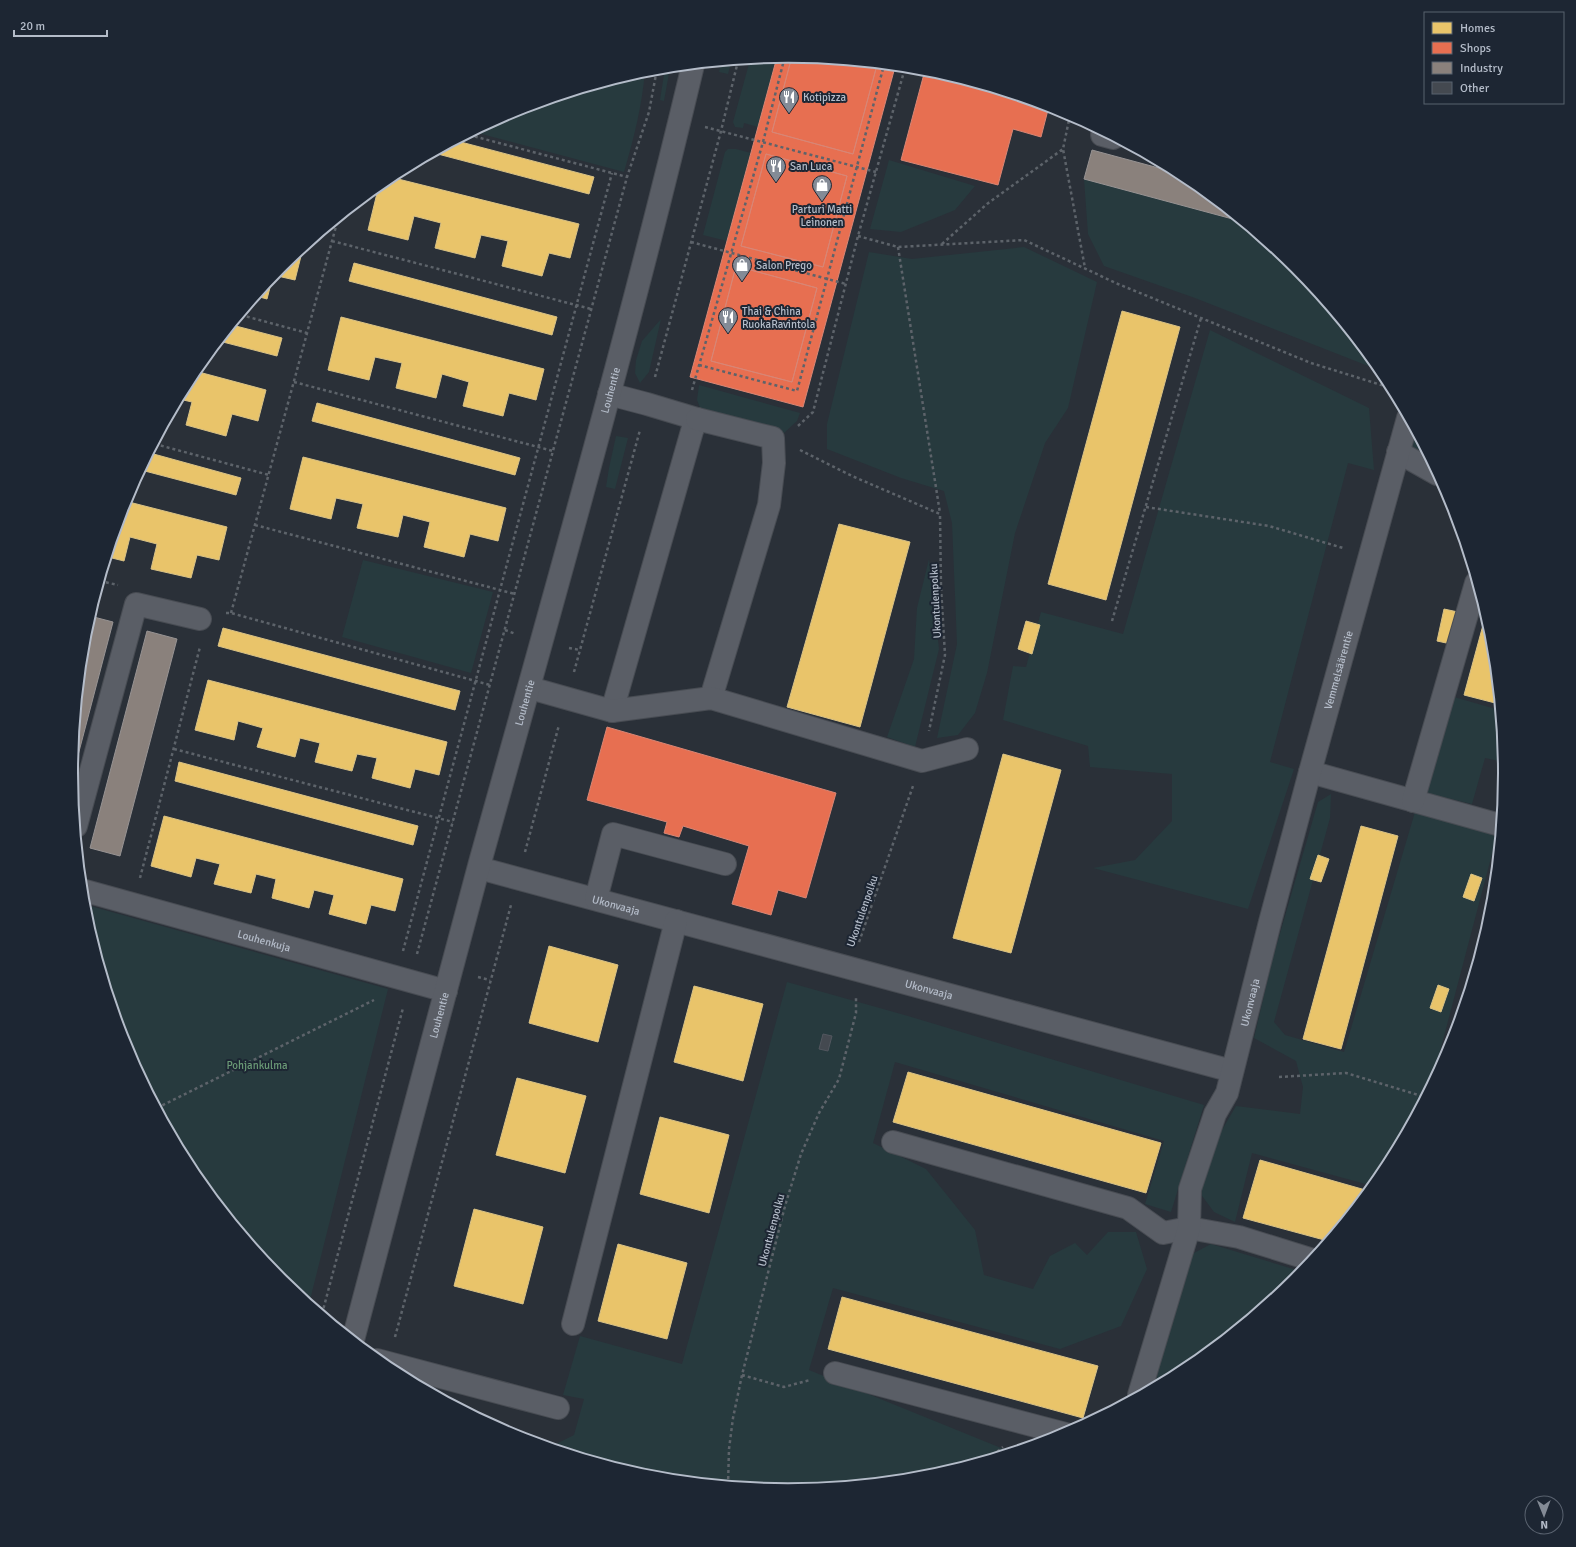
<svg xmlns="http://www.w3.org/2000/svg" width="1576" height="1547" viewBox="0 0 1576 1547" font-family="Signika,sans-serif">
  <rect width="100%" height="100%" fill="#2a3038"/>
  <path fill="#273a3e" d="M777 57 758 127 744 123 743 128 735 127 733 122 750 60Z
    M731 62 728 74 719 72 721 63Z
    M665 68H670L664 101 660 100Z
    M645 71C642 106 634 138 624 172L474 132 514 111Z
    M728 149H736L751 153 727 241 703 235 725 152Z
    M889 160 975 186 955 210 901 232 870 229Z
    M1084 179 1240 221 1296 266 1381 371 1195 298 1104 266 1088 234Z
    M1024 247 1097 282 1068 408 1045 443 1015 533 987 673 975 713 958 735 937 738 957 644 952 523 944 491 901 478 827 449V424L869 252 912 259Z
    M661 319 649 372 640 383 635 373 636 360 642 341Z
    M1210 330 1369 408 1374 470 1348 463 1270 762 1294 769 1248 909 1093 868 1135 860 1172 821V774L1090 767 1088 746 1003 720 1013 666 1026 667 1041 612 1123 634Z
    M699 385 800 413 797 421 784 433 701 410 697 400Z
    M1412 427 1427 454 1407 444Z
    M616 436 628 438 615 489 606 487 609 468Z
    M929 559 939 649 915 747 887 737 914 659 917 608Z
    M363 560 493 592 471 673 342 637Z
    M1454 697 1499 710 1504 762 1485 758 1472 804 1426 793Z
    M1331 794 1330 818 1274 1022 1285 1035 1344 1052 1415 812 1497 835 1433 1078 1435 1079 1384 1172 1373 1186 1252 1153 1235 1222 1214 1212 1197 1189 1208 1154 1236 1106 1300 1114 1303 1087 1296 1061 1254 1038 1272 961 1318 802Z
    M83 904 388 989 309 1304 280 1281 191 1172 125 1048 84 913Z
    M787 982 908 1016 1204 1105 1171 1212 1145 1204 1164 1141 895 1062 873 1143 926 1169 975 1230 984 1275 1033 1289 1050 1256 1075 1243 1087 1255 1108 1232H1136L1147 1269 1121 1326 1060 1349 833 1288 809 1370 1011 1452 928 1477 832 1487 712 1484 648 1477 550 1447 574 1435 584 1399 563 1395 580 1336 682 1364Z
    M1211 1244 1303 1272 1295 1281 1186 1370 1148 1391 1186 1272 1194 1253Z"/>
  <path fill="#e9c46a" stroke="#d9c286" d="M457 141 594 177 589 194 434 153Z
    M390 177 579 224 570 258 549 253 542 276 502 266 508 241 481 235 475 258 435 248 441 223 414 216 408 240 368 230 379 185Z
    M303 248 295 280 273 275 281 266Z
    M354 263 557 317 552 335 349 281Z
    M273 276 267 299 256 296Z
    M1122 311 1180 327 1106 600 1048 584Z
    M341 317 544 369 536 400 509 393 503 416 463 406 469 382 442 374 436 398 396 388 402 363 375 357 369 380 328 370Z
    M232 325 282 338 277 356 219 341Z
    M195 371 266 390 258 421 232 414 226 436 186 425 192 402 179 399Z
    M317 403 520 458 515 475 312 421Z
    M150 453 241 478 236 495 141 470Z
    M303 457 506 508 498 541 470 534 464 557 424 547 430 522 403 515 398 537 357 528 363 504 336 498 331 519 290 509Z
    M125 501 227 527 219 560 197 555 191 578 151 569 157 544 130 537 124 561 108 557Z
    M839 524 910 542 860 727 787 707Z
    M1444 609 1458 612 1451 644 1437 641Z
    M1486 614 1492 634 1499 704 1464 695Z
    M1026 621 1040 625 1032 654 1018 649Z
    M223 628 460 691 455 710 218 646Z
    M208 680 447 742 439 775 415 769 410 788 372 778 377 758 357 754 352 771 315 762 320 743 300 738 295 757 257 747 263 728 238 721 234 740 195 730Z
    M1003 754 1061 770 1011 953 953 938Z
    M179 762 418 826 413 845 175 781Z
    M164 816 403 879 395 911 371 905 366 924 329 914 334 895 314 890 309 908 272 898 276 879 256 874 251 893 214 884 220 864 196 858 191 877 151 866Z
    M1361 826 1398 836 1341 1049 1303 1039Z
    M1318 855 1329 859 1321 882 1310 879Z
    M1471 874 1482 878 1474 901 1463 897Z
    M549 946 618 965 598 1042 529 1023Z
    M1438 985 1449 989 1441 1012 1430 1008Z
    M694 986 763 1004 743 1081 674 1062Z
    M908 1072 1161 1143 1146 1193 893 1122Z
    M517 1078 586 1096 565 1173 496 1155Z
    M660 1117 729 1135 709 1213 640 1194Z
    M1260 1160 1369 1191 1328 1241 1243 1218Z
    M474 1209 543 1227 523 1304 454 1286Z
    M618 1244 687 1263 667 1339 598 1321Z
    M842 1297 1098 1366 1083 1418 828 1349Z"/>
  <path fill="#e76f51" stroke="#d88675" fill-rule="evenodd" d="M792 56 772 132 853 154 877 65 895 67 803 407 690 377 777 57ZM766 154 847 176 823 267 741 246ZM736 266 817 288 792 382 711 361Z
    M792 56 877 65 853 154 772 132Z
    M925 70 1049 106 1041 137 1013 129 998 185 901 160Z
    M766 154 847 176 823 267 741 246Z
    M736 266 817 288 792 382 711 361Z
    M607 727 836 793 806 898 778 890 771 915 732 904 749 846 683 826 679 837 664 833 667 822 587 800Z"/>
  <path fill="#8a817c" stroke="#979393" d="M1092 150 1181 174 1187 177 1240 221 1084 179Z
    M90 616 113 622 71 782V773L84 633Z
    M147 631 177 639 120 856 90 848Z"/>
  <path fill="#444950" stroke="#52575f" d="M823 1034 832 1036 828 1051 819 1049Z"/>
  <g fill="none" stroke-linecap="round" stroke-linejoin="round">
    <defs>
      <g id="minor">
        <path d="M1102 135 1113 138"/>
        <path d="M609 394 647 404 697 419 692 431 612 711"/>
        <path d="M697 419 773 438 774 463 769 505 711 698"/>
        <path d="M1398 452 1437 474"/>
        <path d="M530 688 612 711 711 698 922 761 967 749"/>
        <path d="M1310 772 1500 825"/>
        <path d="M1413 801 1476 583"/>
        <path d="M76 826 136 604 200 619"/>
        <path id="s1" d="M479 868 1232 1071"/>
        <path id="s2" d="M82 890 446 991"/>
        <path d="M596 899 613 834 725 864"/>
        <path d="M893 1142 1128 1208 1163 1233 1189 1228 1239 1237 1313 1260"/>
        <path d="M573 1324 676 921"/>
        <path id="s3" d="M353 1340C395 1182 436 1024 479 866 553 600 629 334 693 65"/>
        <path d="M377 1360 558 1408"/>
        <path d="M835 1373 1066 1434"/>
        <path id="s4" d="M1139 1395 1189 1228 1190 1189 1215 1114 1227 1093 1270 922 1310 772 1408 418"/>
      </g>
    </defs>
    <use href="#minor" stroke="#484c53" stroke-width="24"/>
    <path stroke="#5d636a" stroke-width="2.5" stroke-dasharray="3 3" stroke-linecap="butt" d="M1070 115 1063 149 1085 268
      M705 127 876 172
      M469 135 627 177
      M858 236 898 247 1024 240 1118 284 1311 363 1391 388
      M332 241 591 309
      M691 242 846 284
      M942 244 987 204 1063 149
      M898 247 940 513
      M241 315 307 333
      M699 365 797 391 884 65
      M655 377 721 131 738 61
      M294 382 553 451
      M692 390 763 142 785 56
      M798 426 813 412 858 236 905 68
      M155 444 269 475
      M800 450 852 476 940 514 941 587 945 655 929 731
      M1146 507 1269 526 1343 548
      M255 525 515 594
      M100 581 118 585
      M226 613H231L490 685
      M231 613 338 219
      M1112 621 1201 318
      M505 630 516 634
      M569 648 580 650
      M574 672 640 430
      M174 749 453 822
      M525 852 559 725
      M140 878 200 647
      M859 942 913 786
      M403 951 612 173
      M417 954 627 177 649 112 657 69
      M478 977 490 980
      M1279 1077 1346 1073 1425 1097
      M157 1108 374 1000
      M322 1314 403 1008
      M395 1337 511 905
      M742 1375 784 1387 810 1380
      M988 1459 1003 1447
      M728 1485 729 1449 733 1418 742 1375 785 1206 801 1154 819 1113 839 1079 856 1013V998"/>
    <use href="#minor" stroke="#5a5e66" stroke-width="22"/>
  </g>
  <defs>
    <symbol id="restaurant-pin" viewBox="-11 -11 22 30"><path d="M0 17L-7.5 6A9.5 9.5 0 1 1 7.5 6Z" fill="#848b96" stroke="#1d2633"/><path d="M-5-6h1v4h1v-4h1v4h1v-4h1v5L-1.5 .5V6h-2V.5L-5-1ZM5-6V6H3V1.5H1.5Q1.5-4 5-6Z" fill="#fff"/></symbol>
    <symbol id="shop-pin" viewBox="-11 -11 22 30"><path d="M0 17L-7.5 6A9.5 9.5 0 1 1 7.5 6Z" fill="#848b96" stroke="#1d2633"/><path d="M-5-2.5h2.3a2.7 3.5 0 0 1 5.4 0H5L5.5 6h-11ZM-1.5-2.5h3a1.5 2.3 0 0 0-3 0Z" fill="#fff"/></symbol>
  </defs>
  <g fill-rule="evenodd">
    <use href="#restaurant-pin" x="778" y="86" width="22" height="30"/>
    <use href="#restaurant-pin" x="765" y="155" width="22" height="30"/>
    <use href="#shop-pin" x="811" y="174" width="22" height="30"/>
    <use href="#shop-pin" x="731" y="254" width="22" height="30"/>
    <use href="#restaurant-pin" x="717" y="306" width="22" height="30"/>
  </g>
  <g text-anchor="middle" stroke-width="4" stroke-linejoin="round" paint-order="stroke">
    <g font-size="11" fill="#b4bcc9" stroke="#1d2633" text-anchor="start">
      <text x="803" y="101">Kotipizza</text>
      <text x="790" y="170">San Luca</text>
      <text x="822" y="213" text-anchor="middle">Parturi Matti<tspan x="822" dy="13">Leinonen</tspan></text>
      <text x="756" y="269">Salon Prego</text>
      <text x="742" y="315">Thai &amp; China<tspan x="742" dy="13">RuokaRavintola</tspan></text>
    </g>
    <g font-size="11" fill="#b4bcc9" stroke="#1d2633">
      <text dy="4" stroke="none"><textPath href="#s3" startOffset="984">Louhentie</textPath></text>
      <text transform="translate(935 601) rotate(-93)" y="4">Ukontulenpolku</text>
      <text dy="4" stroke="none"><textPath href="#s4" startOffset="754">Vemmelsäärentie</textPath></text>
      <text dy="4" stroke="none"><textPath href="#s3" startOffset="660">Louhentie</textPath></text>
      <text dy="4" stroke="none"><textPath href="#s1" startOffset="142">Ukonvaaja</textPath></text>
      <text transform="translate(862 911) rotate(-71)" y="4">Ukontulenpolku</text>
      <text dy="4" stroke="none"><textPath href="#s2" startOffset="189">Louhenkuja</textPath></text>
      <text dy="4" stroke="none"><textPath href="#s1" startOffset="466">Ukonvaaja</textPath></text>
      <text dy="4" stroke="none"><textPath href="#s4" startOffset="410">Ukonvaaja</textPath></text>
      <text dy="4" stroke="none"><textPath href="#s3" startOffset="336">Louhentie</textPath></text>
      <text transform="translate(771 1230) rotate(-75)" y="4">Ukontulenpolku</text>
    </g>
    <g font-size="11" fill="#6b9a76" stroke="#1d2633">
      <text x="257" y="1069">Pohjankulma</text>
    </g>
  </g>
  <path d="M0 0H1576V1547H0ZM78 773a710 710 0 1 1 1420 0a710 710 0 1 1-1420 0Z" fill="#1d2633" fill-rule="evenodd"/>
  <path fill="none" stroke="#b4bcc9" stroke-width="2" d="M78 773a710 710 0 1 1 1420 0a710 710 0 1 1-1420 0Z"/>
  <rect x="1424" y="12" width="140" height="92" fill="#1d2633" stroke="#59626f"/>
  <rect x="1432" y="22" width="20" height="12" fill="#e9c46a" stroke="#59626f"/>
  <text x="1460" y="32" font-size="12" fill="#b4bcc9">Homes</text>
  <rect x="1432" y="42" width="20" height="12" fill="#e76f51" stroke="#59626f"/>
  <text x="1460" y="52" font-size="12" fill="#b4bcc9">Shops</text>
  <rect x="1432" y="62" width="20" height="12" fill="#8a817c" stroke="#59626f"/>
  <text x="1460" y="72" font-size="12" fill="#b4bcc9">Industry</text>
  <rect x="1432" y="82" width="20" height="12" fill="#444950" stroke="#59626f"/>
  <text x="1460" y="92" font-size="12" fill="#b4bcc9">Other</text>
  <g transform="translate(1544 1515) rotate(179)"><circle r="19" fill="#1d2633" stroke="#59626f"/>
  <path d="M0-3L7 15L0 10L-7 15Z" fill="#848b96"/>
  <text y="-6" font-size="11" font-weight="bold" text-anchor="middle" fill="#b4bcc9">N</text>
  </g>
  <path d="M14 30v6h93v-6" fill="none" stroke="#b4bcc9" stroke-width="2"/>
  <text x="20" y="30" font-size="12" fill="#b4bcc9" stroke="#1d2633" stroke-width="3" paint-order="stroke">20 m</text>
</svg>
